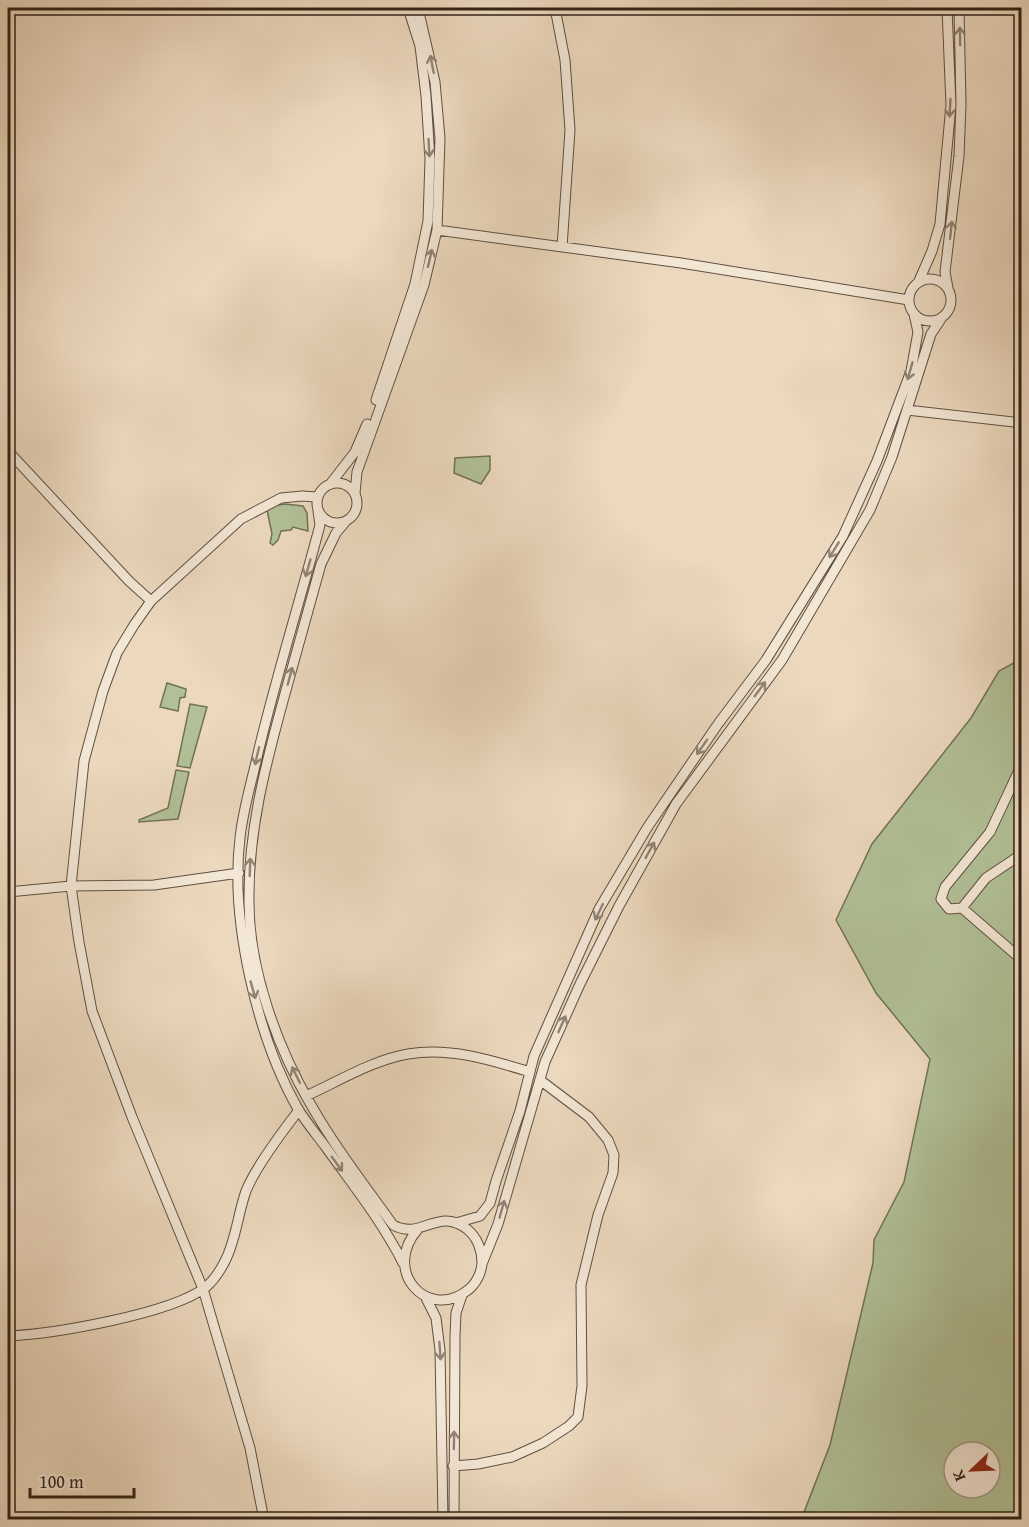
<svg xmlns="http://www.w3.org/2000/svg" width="1029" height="1527" viewBox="0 0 1029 1527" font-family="'Gentium Book Plus',serif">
  <rect width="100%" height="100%" fill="#ebd8bd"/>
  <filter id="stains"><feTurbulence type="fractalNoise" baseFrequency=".00333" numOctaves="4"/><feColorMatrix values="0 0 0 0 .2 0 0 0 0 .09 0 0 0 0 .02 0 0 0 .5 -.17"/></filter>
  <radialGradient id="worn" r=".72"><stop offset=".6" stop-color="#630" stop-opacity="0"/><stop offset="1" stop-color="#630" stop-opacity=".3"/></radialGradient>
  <path fill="#b1c096" stroke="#727256" stroke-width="1.5" fill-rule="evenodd" d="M490 456V470L481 484 454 473 455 458Z
    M285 504 303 506 307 513 308 531 293 527 291 530 281 531 278 540 273 545 270 543 272 534 267 510 273 506Z
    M1021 659V1519L801 1520 830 1445 873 1263 874 1240 904 1182 930 1059 876 993 836 920 872 844 971 718 999 671ZM954 1452H990V1488H954Z
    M167 683 186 689 185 697 180 698 178 711 160 707Z
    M190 704 207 707 190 768 177 766Z
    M176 770 189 772 178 819 139 822V820L168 808Z"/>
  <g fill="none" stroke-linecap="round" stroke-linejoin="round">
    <defs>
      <path id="minor" d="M555 8 565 60 570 130 562 247
        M437 230 681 263 909 300
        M909 300a21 21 0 1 1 42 0a21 21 0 1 1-42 0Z
        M918 283 932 251 940 224 951 105 947 8
        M948 288 945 272 959 156 961 104 959 8
        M376 400 415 284 428 221 430 159 426 96 420 46 408 8
        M907 410 1022 423
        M8 451 129 581 151 601
        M317 503a20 20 0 1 1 40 0a20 20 0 1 1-40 0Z
        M331 483 355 452 367 424
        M355 493 357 472 424 285 437 230 440 138 435 82 418 8
        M318 511 320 525C300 601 276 677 258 753 252 781 243 809 240 838 230 920 257 1037 298 1109 306 1122 316 1134 325 1146 352 1184 382 1221 403 1263
        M346 521 336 533 321 564C308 610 296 655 283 701 265 767 248 832 249 902 249 969 277 1047 311 1105 335 1147 365 1186 393 1225 422 1241 437 1206 467 1229 477 1237 482 1250 482 1262 482 1272 476 1284 468 1290 428 1322 381 1271 418 1229
        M1022 764 990 832 945 887 941 899 949 909 962 908 986 878 1022 854
        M8 892 71 886 154 885 239 873
        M962 908 1022 960
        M306 1096C339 1081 373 1060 408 1054 450 1047 491 1060 530 1072
        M456 1223 480 1216 490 1203 496 1181 520 1111 534 1056 599 909 647 828 718 724 766 660 843 536 877 461 911 371 918 332 914 314
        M482 1264 498 1224 545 1062 580 984 619 906 676 804 782 660 870 510 892 457 931 334 941 319
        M425 1296 436 1318 440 1350 443 1520
        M8 1336C53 1334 171 1314 206 1287 213 1281 221 1269 225 1261 236 1240 238 1213 246 1191 256 1166 282 1132 299 1110
        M453 1466 478 1464 512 1457 543 1443 569 1426 578 1417 582 1386 581 1285 598 1215 613 1173 614 1155 608 1140 589 1117 540 1080
        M264 1520 250 1448 203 1289 132 1117 92 1011 79 942 71 886 84 761 103 691 117 653 134 625 151 601 241 519 281 498 302 496 317 497
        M454 1520 455 1336 456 1313 462 1295"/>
    </defs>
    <use href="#minor" stroke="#605040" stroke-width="11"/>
    <use href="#minor" stroke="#f2e6d4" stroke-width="9"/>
  </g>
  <defs><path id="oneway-shaft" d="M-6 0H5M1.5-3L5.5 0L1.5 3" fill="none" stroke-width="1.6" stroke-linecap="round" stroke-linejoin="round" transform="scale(1.5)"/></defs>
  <g stroke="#928475">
    <use href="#oneway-shaft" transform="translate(960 36) rotate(-91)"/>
    <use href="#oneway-shaft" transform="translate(432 64) rotate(-101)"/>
    <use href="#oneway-shaft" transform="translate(950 108) rotate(93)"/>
    <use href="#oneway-shaft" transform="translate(429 148) rotate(87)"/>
    <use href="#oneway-shaft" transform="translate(951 230) rotate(-84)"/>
    <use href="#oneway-shaft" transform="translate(430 258) rotate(-77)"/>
    <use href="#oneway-shaft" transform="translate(910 371) rotate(106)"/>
    <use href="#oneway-shaft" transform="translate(834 550) rotate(122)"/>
    <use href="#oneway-shaft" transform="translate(308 568) rotate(106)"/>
    <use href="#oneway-shaft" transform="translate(290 676) rotate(-75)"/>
    <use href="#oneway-shaft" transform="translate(760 689) rotate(-53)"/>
    <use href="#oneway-shaft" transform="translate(702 747) rotate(125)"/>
    <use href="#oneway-shaft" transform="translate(257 756) rotate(103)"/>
    <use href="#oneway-shaft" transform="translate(650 850) rotate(-61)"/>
    <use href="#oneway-shaft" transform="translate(250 867) rotate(-88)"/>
    <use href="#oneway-shaft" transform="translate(599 912) rotate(116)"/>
    <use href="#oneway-shaft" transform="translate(253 990) rotate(74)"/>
    <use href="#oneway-shaft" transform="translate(562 1024) rotate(-66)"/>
    <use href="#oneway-shaft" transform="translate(296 1075) rotate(-116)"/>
    <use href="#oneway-shaft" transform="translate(337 1164) rotate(54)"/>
    <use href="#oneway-shaft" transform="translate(502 1209) rotate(-74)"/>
    <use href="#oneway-shaft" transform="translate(440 1351) rotate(86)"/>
    <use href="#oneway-shaft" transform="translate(454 1440) rotate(-89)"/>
  </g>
  <rect width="1029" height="1527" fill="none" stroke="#ebd8bd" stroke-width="30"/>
  <rect x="9" y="9" width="1011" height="1509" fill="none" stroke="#322316" stroke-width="3"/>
  <rect x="15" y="15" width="999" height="1497" fill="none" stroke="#322316" stroke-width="1.5"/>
  <g transform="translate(972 1470) rotate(247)"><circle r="28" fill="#f2e6d4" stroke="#a59888" stroke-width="1.5"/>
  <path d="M0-4.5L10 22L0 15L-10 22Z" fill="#8f2418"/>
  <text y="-9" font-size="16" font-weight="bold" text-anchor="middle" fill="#322316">K</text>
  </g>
  <path d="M30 1488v9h104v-9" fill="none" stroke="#322316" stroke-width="3"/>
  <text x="39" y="1488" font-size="18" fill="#322316" stroke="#f2e6d4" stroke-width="4.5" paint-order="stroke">100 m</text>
  <rect width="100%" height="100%" filter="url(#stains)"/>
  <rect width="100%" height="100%" fill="url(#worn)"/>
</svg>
